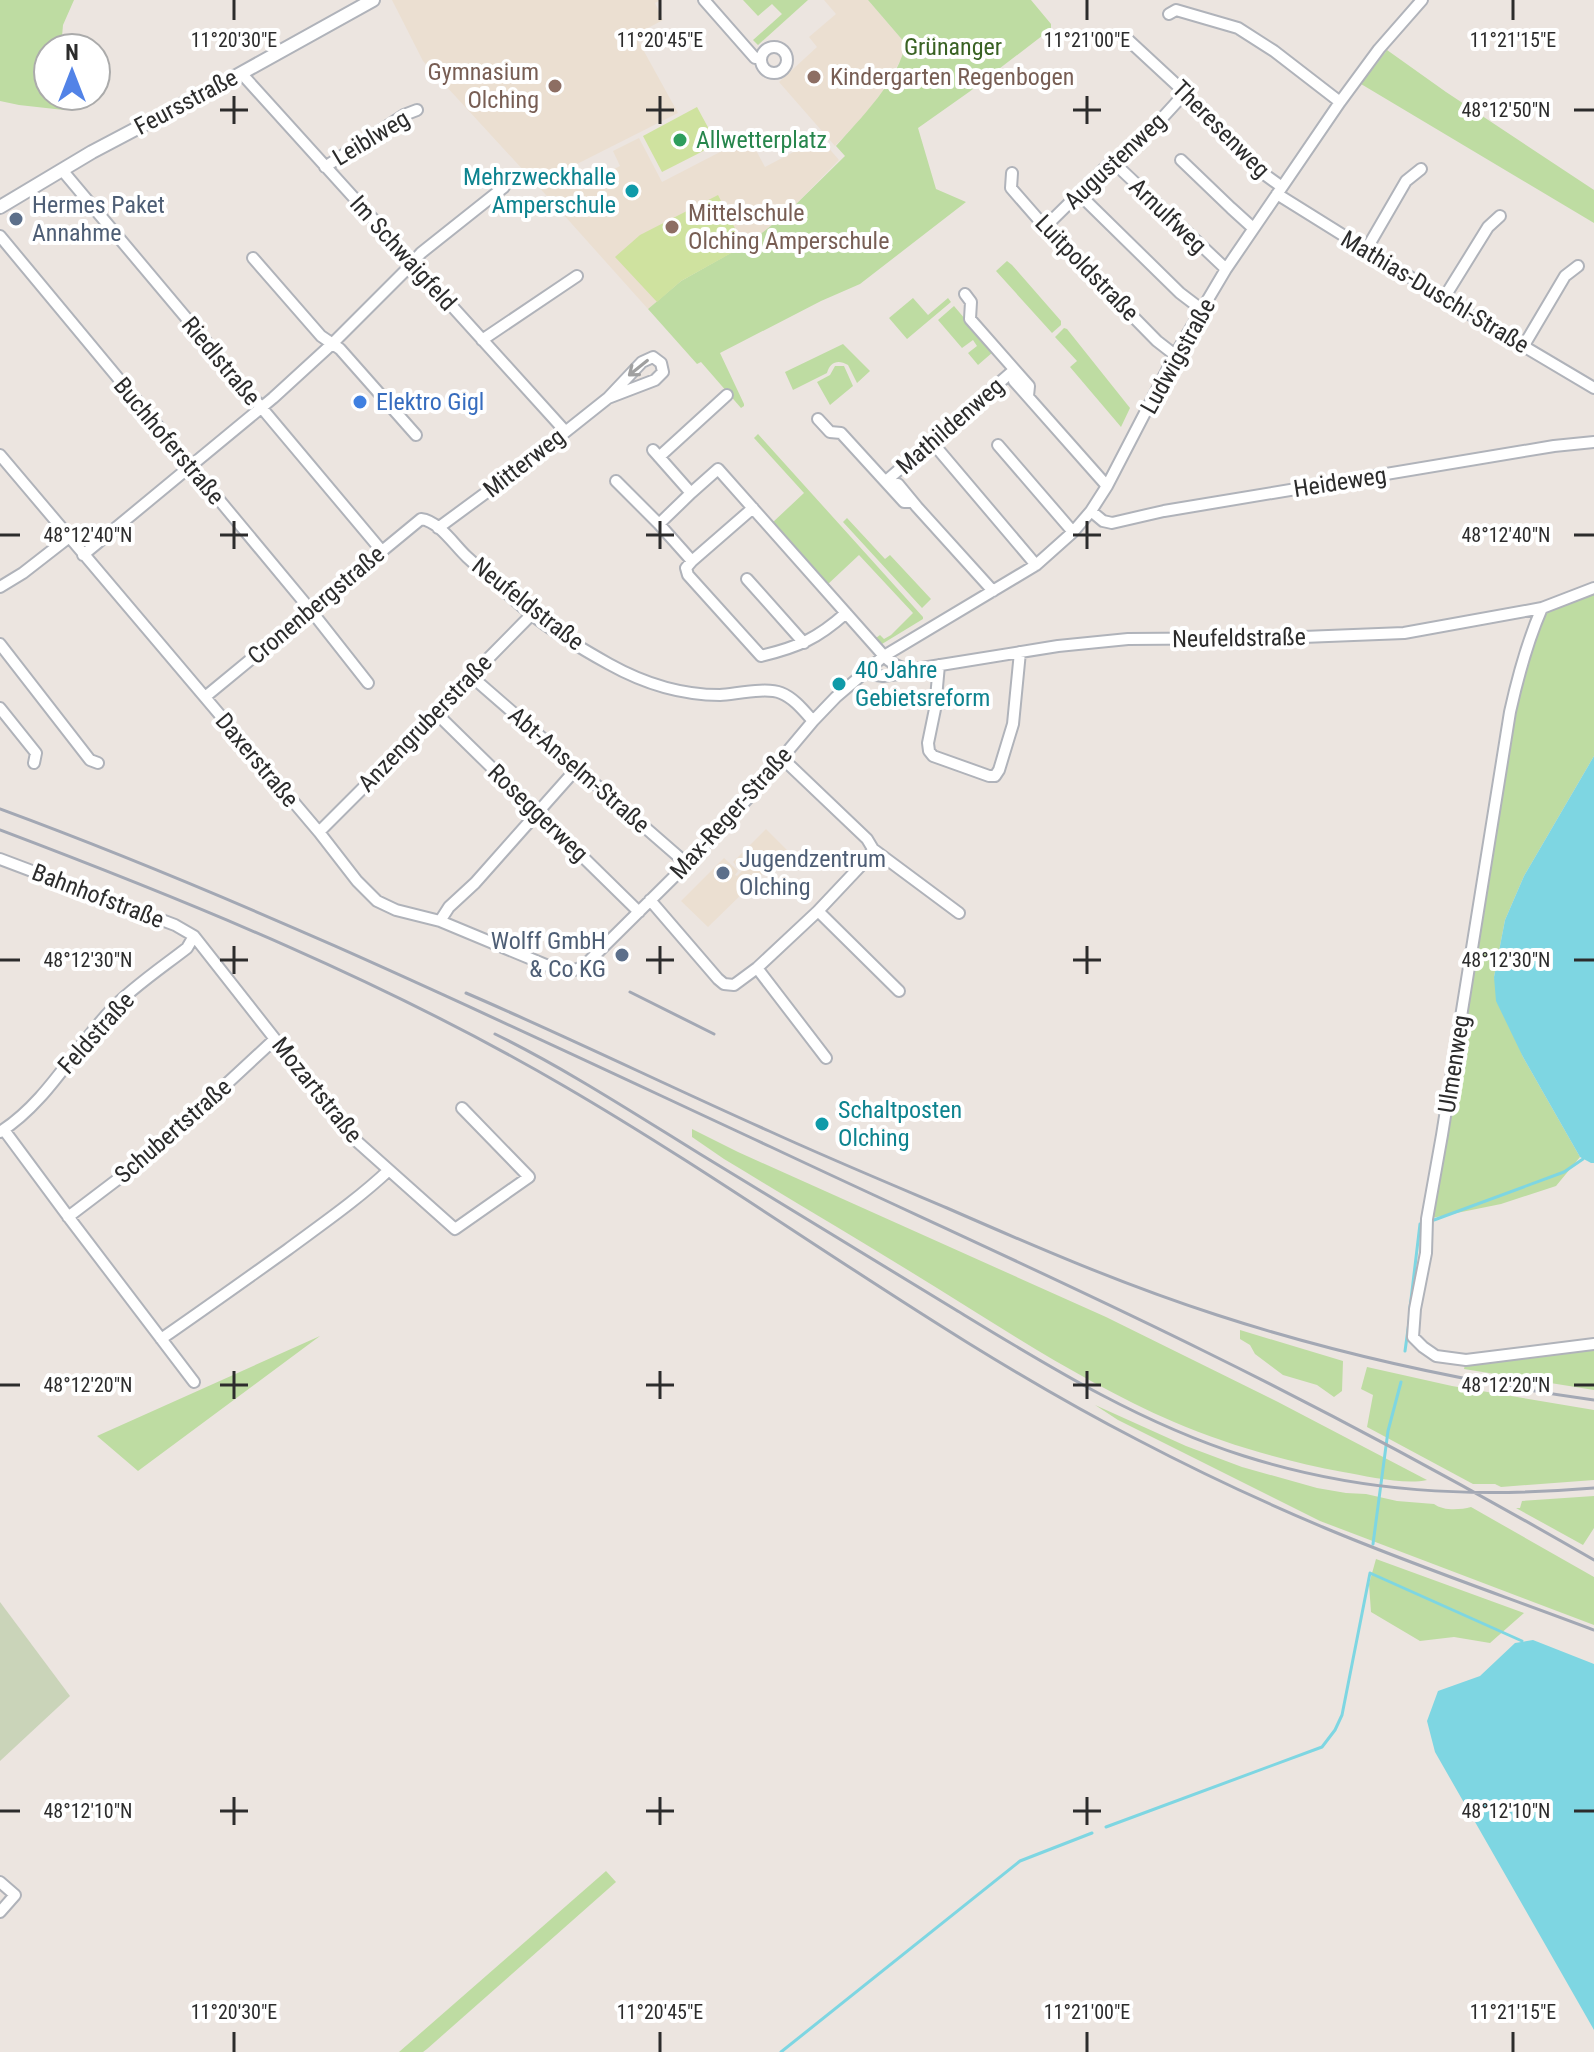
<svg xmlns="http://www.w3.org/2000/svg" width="1594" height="2052" viewBox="0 0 1594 2052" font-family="'Roboto Condensed',sans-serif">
  <rect width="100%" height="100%" fill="#ece5e0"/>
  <path fill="#ebdfd1" d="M392 0H661L655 3 663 20 635 35 678 113 573 166 583 185 620 166 613 151 639 138 662 182 749 137 765 167 820 138 839 160 788 212 752 241 681 281 648 309 537 185 423 61Z
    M824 0H868L905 43 904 54 882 92 866 113 835 146 779 82 817 47 809 37 836 14Z
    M766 829 787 850 708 927 681 901 724 858 738 871 735 875 737 876 742 871 733 862Z"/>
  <path fill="#bedca2" d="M0 0H74L63 25 61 48H48V96H64V110L19 105 0 101Z
    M743 0H808L758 45 753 40 782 14 772 4 758 16Z
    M868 0H1031L1051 24V29L969 92 918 128 936 189 966 202 860 284 821 301 720 353 744 404V406L741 408 701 362 697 364 648 309 681 281 752 241 788 212 845 156 836 146C859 120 901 78 905 43Z
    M1387 50 1446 92 1594 190V223L1361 84Z
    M1007 261 1012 265 1061 321V325L1052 333 996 271Z
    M913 298 928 315 948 298 951 302 907 339 889 318Z
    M954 306 993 352 978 365 968 353 977 346 973 340 962 348 938 320Z
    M1064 328 1067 329 1130 408 1121 427 1070 367 1077 361 1055 337Z
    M843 344 870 371 857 383 848 365C838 359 830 362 827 373L793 390 785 372Z
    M835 366H844L853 386 830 405 817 382 830 375Z
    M758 434 923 617V619L882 644 877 641 876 638 880 635 884 639 891 635 913 613 859 555 827 585 772 523 804 493 754 438Z
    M847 518 885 559 890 555 931 599 922 608 843 522Z
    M1594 588V756L1524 876 1505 920 1494 977 1523 1057 1580 1157 1556 1186 1501 1204 1427 1219 1510 712 1542 608Z
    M692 1129 738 1152 1106 1317 1278 1402 1427 1480C1404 1485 1366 1476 1343 1472 1285 1461 1228 1445 1174 1422 1091 1386 1014 1336 937 1288 866 1244 795 1202 724 1159L692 1137Z
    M1240 1330 1343 1361 1342 1391 1334 1397 1317 1385 1283 1375 1255 1354 1250 1345 1240 1339Z
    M320 1336 138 1471 97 1436Z
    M1594 1348V1390L1464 1369 1465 1365Z
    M1367 1367 1452 1386 1594 1410V1480L1501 1487 1495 1484H1473L1367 1427 1373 1395 1361 1389Z
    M1095 1405 1186 1446 1242 1467 1317 1488 1346 1493 1366 1494 1397 1501 1434 1504C1443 1511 1460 1510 1471 1507L1594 1577V1625L1320 1521 1118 1420Z
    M1594 1496V1528L1583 1545 1516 1508H1520L1522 1501Z
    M1376 1559 1524 1613 1490 1643 1454 1637 1420 1641 1371 1612 1369 1584Z
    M606 1871 616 1882 427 2049 423 2052H399Z"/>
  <path fill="#cad4b9" d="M0 1602 70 1696 0 1761Z"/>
  <path fill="#cfe29f" d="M697 107 717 144 662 172 643 136Z
    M718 195 744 246 681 281 657 302 615 257 640 235Z"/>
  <path fill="#7ed6e2" d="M1594 756V1163H1591L1580 1157 1523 1057 1496 1001 1494 977 1505 920 1524 876Z
    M1533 1640 1594 1664V2030L1435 1752 1427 1721 1438 1691 1480 1676 1515 1643Z"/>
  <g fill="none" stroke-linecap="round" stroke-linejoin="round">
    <path stroke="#7ed6e2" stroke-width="3" d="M1434 1220 1564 1172 1583 1159
      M1410 1308 1420 1224
      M1405 1351 1410 1315
      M1373 1544 1388 1431 1401 1382
      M1106 1827 1322 1747 1335 1730 1342 1715 1370 1573 1522 1641
      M781 2052 1020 1861 1092 1833"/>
    <defs>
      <path id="minor" d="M704 0 755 58H761
        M1169 14 1176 10 1238 28 1274 51 1340 102
        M1125 37 1179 87 1264 174 1282 187
        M761 60a13 13 0 1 1 26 0a13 13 0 1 1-26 0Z
        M241 73 565 431
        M1181 160 1231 208 1253 228
        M1112 161 1226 269
        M325 167 404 115 417 110
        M62 170 381 550
        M1012 173 1011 188 1045 227 1157 341 1175 355
        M1079 194 1180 293 1201 309
        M1277 194 1471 315 1594 388
        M1045 227 1112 161C1140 145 1162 118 1184 94
        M0 236 309 608 368 683
        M1366 250 1406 181 1421 169
        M253 258 321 336 340 349 416 435
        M965 294 971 302 970 319 1029 386 1028 396
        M1444 298 1488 227 1500 216
        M482 340 577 276
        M1523 347 1565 276 1578 266
        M1016 372 1014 381 1107 486
        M818 419 830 432 841 433 904 502H913
        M931 441 1036 565
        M998 445 1073 532
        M653 450 691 493 718 469 884 656C896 668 905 670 922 668L1058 646 1128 639 1278 638 1404 633 1542 608 1594 588
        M0 455 319 832 357 881 377 901 396 910 440 921 558 970C569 972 577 971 586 964L687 864 750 796 813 721 836 697 884 656 1036 565 1073 532 1091 511 1107 486 1175 355 1226 269 1340 102 1379 49 1422 0
        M659 457 727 395
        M616 481 659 524
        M886 481 1014 370
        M889 485 898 484 917 507 993 591
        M691 493 659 524 692 561 753 508
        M1091 511 1103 521 1112 523 1164 511 1554 446 1594 442
        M438 528 525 464 608 398 642 362 653 357 661 363 663 372 655 380 608 398
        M83 555 273 398 332 344 405 271 421 253 504 187
        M692 561 686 568 688 575 761 656C798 647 817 639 846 613
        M747 579 804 643
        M0 587 23 573 68 538
        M1542 608C1527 642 1518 676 1510 712L1442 1135 1427 1219 1426 1253 1415 1309 1413 1337 1423 1347 1436 1356 1466 1360 1594 1344
        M0 644 90 760 98 763
        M939 665 935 709 928 743 929 751 933 756 989 776H995L999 770 1013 724 1020 652
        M862 673 883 676 913 672
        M471 676 687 864
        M205 697 421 519C439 521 454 545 467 557 488 576 509 596 531 614 555 633 582 649 609 664 643 683 681 695 720 695 736 694 766 687 781 693 794 698 804 711 813 721
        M0 708 36 753 34 763
        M437 714 639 912
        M319 832 437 714 471 676 532 614
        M873 849 959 913
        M0 859 175 925 194 936 352 1137 455 1229 529 1177 462 1108
        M650 900 718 979 724 984 734 985 757 968 818 911 868 858 873 849 867 839 782 758
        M818 911 899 991
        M440 921 449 907 475 883 578 767
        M757 968 826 1058
        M4 1130 70 1219 194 1382
        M0 1132C47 1102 73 1050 111 1010 130 989 164 966 187 948L194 936
        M68 1217 151 1154 275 1039
        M161 1339C203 1310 245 1280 287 1250 322 1224 357 1200 389 1170
        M0 1882 15 1895 0 1912"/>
      <path id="tertiary" d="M0 207 92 152 238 75 373 0"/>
    </defs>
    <use href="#minor" stroke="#b0b3ba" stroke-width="14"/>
    <use href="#tertiary" stroke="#b0b3ba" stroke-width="16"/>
    <use href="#minor" stroke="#fff" stroke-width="10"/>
    <use href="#tertiary" stroke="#fff" stroke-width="12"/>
    <path stroke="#a3a8b4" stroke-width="3" d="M0 809C263 906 517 1029 771 1147 915 1215 1061 1280 1204 1351 1336 1416 1466 1486 1594 1560
      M0 830C193 903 386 982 564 1086 758 1199 938 1337 1138 1440 1199 1472 1261 1501 1325 1528 1413 1565 1504 1596 1594 1630
      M630 992 714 1034
      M466 993C568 1037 668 1086 769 1131 828 1158 888 1183 947 1208 1036 1247 1124 1285 1217 1315 1340 1355 1466 1382 1594 1400
      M495 1034C566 1069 632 1112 700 1154 785 1206 870 1258 956 1310 1048 1366 1140 1423 1244 1456 1361 1493 1472 1498 1594 1488"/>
  </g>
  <defs><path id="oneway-shaft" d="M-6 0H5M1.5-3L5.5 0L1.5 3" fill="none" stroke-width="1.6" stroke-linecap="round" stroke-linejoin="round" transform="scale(2)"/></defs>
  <use stroke="#a0a0a0" href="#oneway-shaft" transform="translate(638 368) rotate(141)"/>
  <path fill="none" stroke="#2c2c2c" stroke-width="3" d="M234 0V20M660 0V20M1087 0V20M1513 0V20M234 96V124M660 96V124M1087 96V124M220 110H248M646 110H674M1073 110H1101M1574 110H1594M234 521V549M660 521V549M1087 521V549M0 535H20M220 535H248M646 535H674M1073 535H1101M1574 535H1594M234 946V974M660 946V974M1087 946V974M0 960H20M220 960H248M646 960H674M1073 960H1101M1574 960H1594M234 1371V1399M660 1371V1399M1087 1371V1399M0 1385H20M220 1385H248M646 1385H674M1073 1385H1101M1574 1385H1594M234 1797V1825M660 1797V1825M1087 1797V1825M0 1811H20M220 1811H248M646 1811H674M1073 1811H1101M1574 1811H1594M234 2032V2052M660 2032V2052M1087 2032V2052M1513 2032V2052"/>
  <g fill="#8d6e63" stroke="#fff" stroke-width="3">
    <circle cx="814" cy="77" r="8"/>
    <circle cx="555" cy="86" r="8"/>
    <circle cx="672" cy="227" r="8"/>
  </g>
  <circle fill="#2e9e5b" stroke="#fff" stroke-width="3" cx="680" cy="140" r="8"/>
  <g fill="#0f9aa8" stroke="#fff" stroke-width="3">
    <circle cx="632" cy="191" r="8"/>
    <circle cx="839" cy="684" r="8"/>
    <circle cx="822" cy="1124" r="8"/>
  </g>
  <g fill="#5c6f8a" stroke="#fff" stroke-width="3">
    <circle cx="16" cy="219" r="8"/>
    <circle cx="723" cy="873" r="8"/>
    <circle cx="622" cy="955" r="8"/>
  </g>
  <circle fill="#3f7fe0" stroke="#fff" stroke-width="3" cx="360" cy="402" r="8"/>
  <g text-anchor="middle" stroke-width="8" stroke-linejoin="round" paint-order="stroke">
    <g font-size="24" fill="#396223" stroke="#fff">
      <text x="953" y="55">Grünanger</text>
    </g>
    <g font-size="24" fill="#785e54" stroke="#fff" text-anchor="start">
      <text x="539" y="80" text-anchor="end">Gymnasium<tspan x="539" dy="28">Olching</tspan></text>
      <text x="830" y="85">Kindergarten Regenbogen</text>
      <text x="688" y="221">Mittelschule<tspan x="688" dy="28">Olching Amperschule</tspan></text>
    </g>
    <g font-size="24" fill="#2c2c2c" stroke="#fff">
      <text transform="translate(186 102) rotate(-28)" y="8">Feursstraße</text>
      <text transform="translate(1221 129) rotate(45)" y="8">Theresenweg</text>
      <text transform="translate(371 138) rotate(-31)" y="8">Leiblweg</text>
      <text transform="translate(1115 161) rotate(-43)" y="8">Augustenweg</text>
      <text transform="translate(1168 216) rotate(44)" y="8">Arnulfweg</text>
      <text transform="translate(403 253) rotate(48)" y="8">Im Schwaigfeld</text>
      <text transform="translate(1087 268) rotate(46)" y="8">Luitpoldstraße</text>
      <text transform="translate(1435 292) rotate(31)" y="8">Mathias-Duschl-Straße</text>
      <text transform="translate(1178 356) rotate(-61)" y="8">Ludwigstraße</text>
      <text transform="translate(221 361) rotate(50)" y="8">Riedlstraße</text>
      <text transform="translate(950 426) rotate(-41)" y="8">Mathildenweg</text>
      <text transform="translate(169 441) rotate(50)" y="8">Buchhoferstraße</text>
      <text transform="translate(524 463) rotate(-38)" y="8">Mitterweg</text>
      <text transform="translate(1340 482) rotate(-9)" y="8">Heideweg</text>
      <text transform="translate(528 604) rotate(38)" y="8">Neufeldstraße</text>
      <text transform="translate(316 605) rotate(-40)" y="8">Cronenbergstraße</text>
      <text transform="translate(1239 638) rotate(-1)" y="8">Neufeldstraße</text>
      <text transform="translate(425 723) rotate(-46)" y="8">Anzengruberstraße</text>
      <text transform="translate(257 760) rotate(50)" y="8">Daxerstraße</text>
      <text transform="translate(579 770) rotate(41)" y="8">Abt-Anselm-Straße</text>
      <text transform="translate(538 813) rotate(44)" y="8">Roseggerweg</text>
      <text transform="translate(731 813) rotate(-48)" y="8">Max-Reger-Straße</text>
      <text transform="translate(98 896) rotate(21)" y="8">Bahnhofstraße</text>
      <text transform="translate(96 1033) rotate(-48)" y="8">Feldstraße</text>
      <text transform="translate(1454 1064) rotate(-81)" y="8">Ulmenweg</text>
      <text transform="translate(317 1090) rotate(51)" y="8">Mozartstraße</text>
      <text transform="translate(173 1131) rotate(-41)" y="8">Schubertstraße</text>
    </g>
    <g font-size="24" fill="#27864d" stroke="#fff" text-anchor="start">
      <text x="696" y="148">Allwetterplatz</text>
    </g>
    <g font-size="24" fill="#0d838f" stroke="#fff" text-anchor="start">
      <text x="616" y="185" text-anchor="end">Mehrzweckhalle<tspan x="616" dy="28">Amperschule</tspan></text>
      <text x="855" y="678">40 Jahre<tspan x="855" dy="28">Gebietsreform</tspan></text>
      <text x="838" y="1118">Schaltposten<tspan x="838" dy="28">Olching</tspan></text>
    </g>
    <g font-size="24" fill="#4e5e75" stroke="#fff" text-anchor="start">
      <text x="32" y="213">Hermes Paket<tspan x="32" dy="28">Annahme</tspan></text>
      <text x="739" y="867">Jugendzentrum<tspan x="739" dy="28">Olching</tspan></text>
      <text x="606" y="949" text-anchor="end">Wolff GmbH<tspan x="606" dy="28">&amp; Co KG</tspan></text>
    </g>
    <g font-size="24" fill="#366cbe" stroke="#fff" text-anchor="start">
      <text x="376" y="410">Elektro Gigl</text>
    </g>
  </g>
  <g font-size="20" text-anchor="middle" fill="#2c2c2c" stroke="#fff" stroke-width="8" stroke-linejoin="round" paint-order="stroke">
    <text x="234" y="47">11°20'30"E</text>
    <text x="660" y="47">11°20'45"E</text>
    <text x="1087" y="47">11°21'00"E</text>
    <text x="1513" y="47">11°21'15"E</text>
    <text x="1506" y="117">48°12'50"N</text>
    <text x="88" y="542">48°12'40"N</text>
    <text x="1506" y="542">48°12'40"N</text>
    <text x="88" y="967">48°12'30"N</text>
    <text x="1506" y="967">48°12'30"N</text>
    <text x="88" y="1392">48°12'20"N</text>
    <text x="1506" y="1392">48°12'20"N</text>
    <text x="88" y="1818">48°12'10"N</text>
    <text x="1506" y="1818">48°12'10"N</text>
    <text x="234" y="2019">11°20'30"E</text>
    <text x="660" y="2019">11°20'45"E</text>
    <text x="1087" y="2019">11°21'00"E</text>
    <text x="1513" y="2019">11°21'15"E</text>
  </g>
  <g transform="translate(72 72)"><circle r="38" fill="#ffffff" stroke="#ababab" stroke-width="2"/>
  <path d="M0-6L14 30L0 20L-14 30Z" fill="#5283e7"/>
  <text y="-12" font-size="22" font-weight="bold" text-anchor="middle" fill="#2c2c2c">N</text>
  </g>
</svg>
